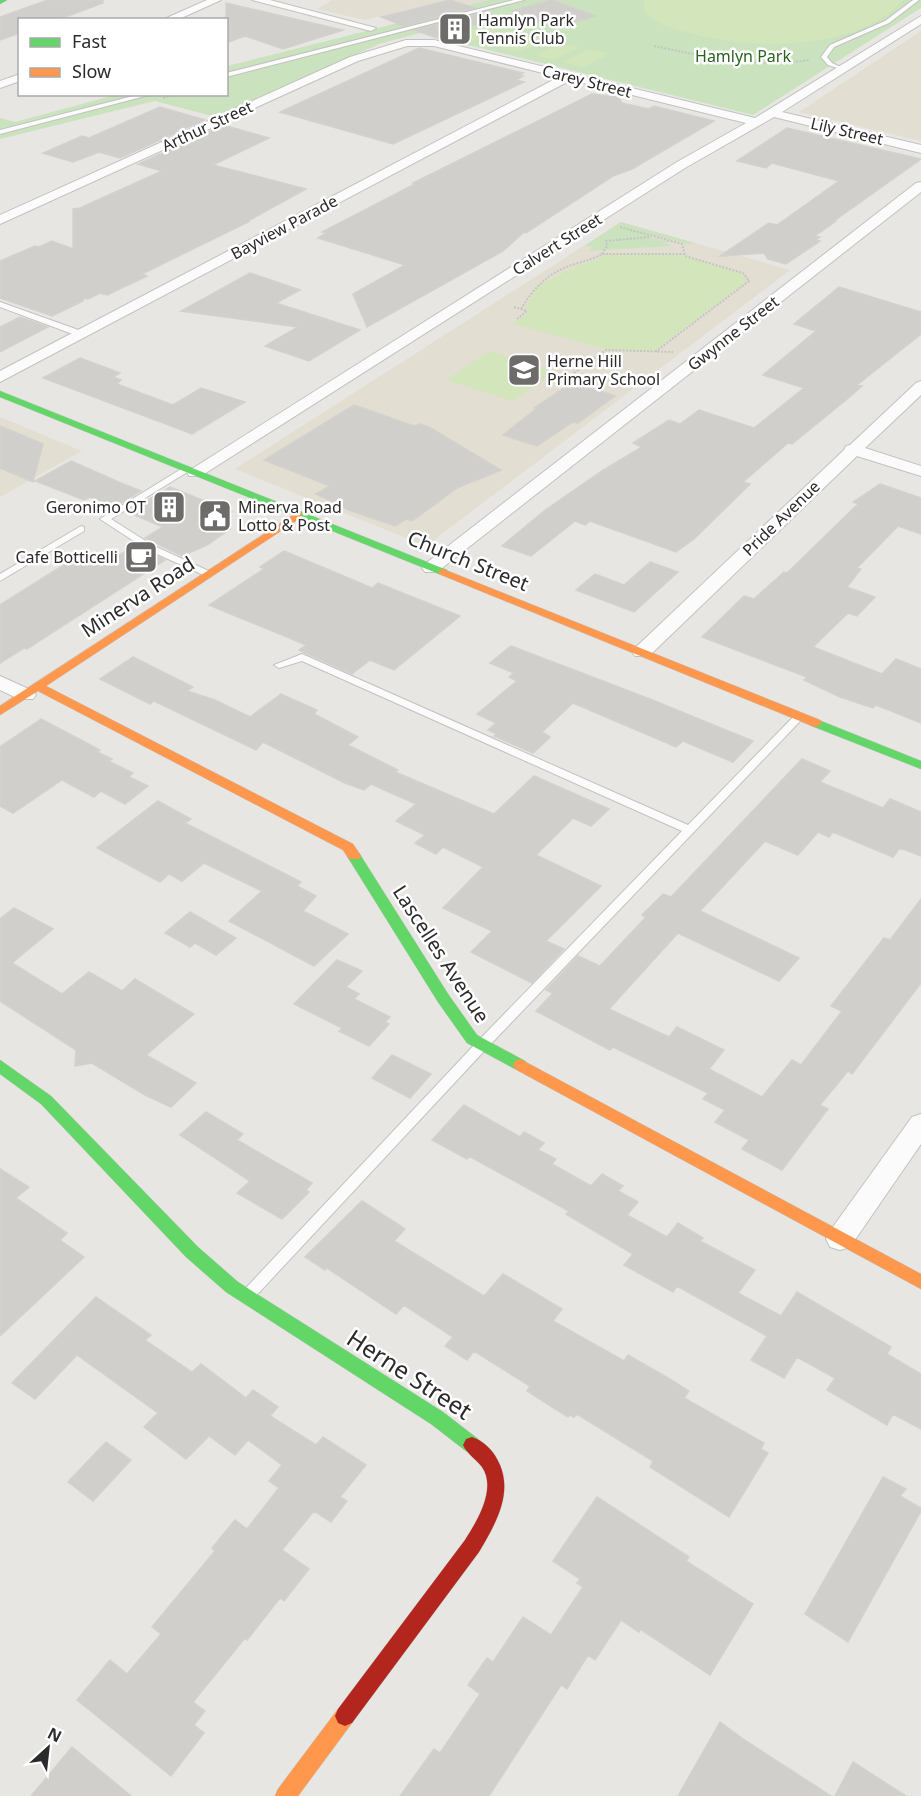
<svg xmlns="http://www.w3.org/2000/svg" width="921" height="1796" viewBox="0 0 921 1796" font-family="'Noto Sans',sans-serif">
  <rect width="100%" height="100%" fill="#e8e6e2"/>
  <path fill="#e2ded1" d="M332 0H489L448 10 424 5 365 20 317 9Z
    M921 31V141L799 112Z
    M621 222 790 270 426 546 235 469Z
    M0 417 82 451 0 497Z"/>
  <path fill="#cae2bd" d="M489 0H921V8L753 115 420 33 379 44 216 117 155 101 0 139V118L15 122 115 95 226 94 227 66Z
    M621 222 695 243 688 244 651 235V238L669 242 660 245 669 244 670 246 588 251 593 246H584Z"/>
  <path fill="#d3e5bb" d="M643 0H904C857 51 752 51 690 33 674 29 657 25 645 13Z
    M484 25 501 29 474 41 456 37Z
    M506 30 524 35 497 47 479 42Z
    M529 35 547 40 519 52 501 48Z
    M562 43 580 47 554 60 535 55Z
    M589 49 609 54 583 67 563 62Z
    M602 254 680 255 742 273 747 281 654 351 606 349 513 324 530 311 524 309 538 286 579 265 601 258Z
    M490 351 553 372 513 401 446 380Z"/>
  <path fill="#d1cfcc" stroke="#d3d1ce" stroke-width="1.5" d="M48 0H103V3L57 20H20V33L0 40V17Z
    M450 0 474 8 403 26 381 17Z
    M552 0 596 16 554 28 511 11Z
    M226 3 343 30 283 49 245 36 226 43Z
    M486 12 496 16 440 39 415 30Z
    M419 48 523 73 519 75 523 76 516 80 524 82 393 144 280 112Z
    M592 94 618 97 622 103 649 109 654 106 714 121 632 169 613 176 526 233 524 232 503 251 367 327 353 294 405 265 318 238 326 233 322 232 415 184 413 183Z
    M160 107 205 120 120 158 99 152 73 162 43 153 82 136 89 138Z
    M223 125 269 138 213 165 306 189 248 221H250L142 274 147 276 107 295 100 293 88 299 84 298 83 301 52 316 0 298V261L35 246 39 247 52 241 73 249V209L80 208 162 171 138 164Z
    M787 128 921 159 834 221H836L815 236 820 237 816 240 820 241 786 264 768 259 764 253 720 256 769 223 777 225 839 181 772 163 766 168 737 161Z
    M250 273 300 290 276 303 360 330 309 361 265 346 298 327 181 311Z
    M839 287 921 312V334L857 385 862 386 846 400 792 444 788 443 743 482 750 484 694 539 676 552 590 521 585 525 575 521 531 556 502 546 544 511 602 471 642 447 633 443 669 420 680 424 699 410 754 428 804 388 763 375 816 331 794 324Z
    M20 317 48 327 0 352V327Z
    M80 358 120 373 113 377 121 380 117 384 173 405 201 388 245 402 192 434 43 378Z
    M573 382 615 396 578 423 573 422 537 446 503 435 536 409 534 408Z
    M354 405 414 426 420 424 429 427 501 470 457 488 412 521 406 519 395 526 349 510 316 494 330 486 264 460Z
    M0 426 43 444 33 482 0 468Z
    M71 461 121 483 141 491 115 507 90 497 84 500 35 481Z
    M880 484 921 498V534L898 526 857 568 861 569 847 587 875 597 857 616 848 613 813 647 882 674 896 659 921 669V723L876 705 873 708 840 697 804 680 807 677 702 637 744 596 754 599 784 572 787 573 858 504 853 502Z
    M170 487 232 512 214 523 230 529 207 545 182 556 145 538 163 527 127 512Z
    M135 545 165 560 27 649 24 648 0 663V605L73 559 89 566 110 553 118 556Z
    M284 551 372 588 378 583 460 616 394 670 370 660 352 674 299 650 306 645 209 605 264 569 260 567Z
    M650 562 678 572 634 612 576 590 595 574 624 585Z
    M511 646 650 699 753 741 733 762 683 741 676 747 573 703 542 732 550 737 533 753 494 736 497 734 488 730 496 723 477 714 517 681 509 677 514 673 490 663Z
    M133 657 193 687 187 691 215 700 250 717 281 694 317 710 314 714 358 737 348 745 398 770 395 772 494 814 534 776 609 809 591 826 573 818 536 855 601 886 546 941 564 949 532 983 471 952 492 931 443 908 483 867 443 847 436 854 415 843 425 835 396 821 416 804 371 784 364 790 345 783 263 742 256 750 154 701 150 704 100 679Z
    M41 719 100 750 97 752 112 759 108 761 133 773 129 777 148 786 125 804 101 791 94 797 62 780 13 813 0 806V747Z
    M802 759 830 771 820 782 883 808 890 799 921 812V856L903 849H899L893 857 833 832 829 837 818 832 798 855 765 841 700 911 799 958 779 981 678 933 609 1009 669 1037 677 1027 724 1050 709 1069 762 1097 792 1060 801 1065 842 1011 831 1006 884 938 890 940 921 899V983L852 1074 848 1071 820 1105 828 1109 782 1170 742 1149 749 1140 715 1122 725 1110 703 1099 708 1093 613 1047 610 1050 536 1011 553 993 546 990 578 956 600 966 646 917 642 915 663 894 671 897Z
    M158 801 191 819 185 823 301 882 297 886 316 896 303 911 348 934 314 966 229 921 262 891 204 863 182 881 169 874 160 882 97 848Z
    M14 908 53 929 12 963 62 994 89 972 122 991 135 979 194 1014 146 1055 196 1083 171 1107 145 1095 92 1063 75 1066 76 1050 0 1001V919Z
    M190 912 236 938 216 955 195 943 190 947 165 933Z
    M337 960 362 971 346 987 359 994 354 999 390 1017 385 1022 389 1024 369 1046 339 1031 342 1028 294 1004Z
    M392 1055 431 1074 410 1098 372 1078Z
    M464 1105 520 1137 524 1132 544 1143 538 1150 556 1159 552 1164 591 1186 602 1174 623 1186 618 1191 638 1202 627 1215 667 1237 678 1223 703 1238 700 1241 755 1270 738 1293 781 1316 797 1292 891 1347 887 1354 921 1374V1429L893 1414 887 1425 827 1390 835 1378 797 1357 784 1378 751 1360 767 1336 677 1286 673 1292 624 1265 633 1254 566 1214 569 1211 469 1156 467 1159 432 1140Z
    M206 1112 243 1134 237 1140 312 1183 306 1190 309 1192 282 1219 237 1193 250 1181 180 1135Z
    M0 1169 29 1187 16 1198 67 1233 60 1240 84 1257 0 1336Z
    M362 1201 405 1229 394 1241 484 1296 503 1274 562 1309 553 1321 624 1361 628 1355 668 1378 689 1391 684 1398 764 1443 761 1449 768 1453 729 1517 650 1467 653 1461 577 1414 574 1417 570 1415 568 1417 527 1391 530 1386 474 1351 467 1360 445 1346 453 1337 404 1305 396 1314 327 1268 325 1270 305 1257Z
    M96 1297 151 1335 145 1340 192 1372 201 1364 246 1398 253 1390 278 1407 270 1416 316 1445 323 1437 366 1465 340 1497 347 1501 331 1522 314 1511 282 1550 309 1569 284 1601 280 1598 247 1640 245 1638 193 1702 205 1711 194 1725 204 1733 171 1776 77 1700 110 1660 127 1674 161 1634 152 1627 215 1551 212 1548 235 1520 247 1529 279 1488 269 1481 282 1465 248 1440 235 1455 209 1436 186 1459 144 1427 158 1413 77 1355 35 1399 12 1383Z
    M106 1442 131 1460 93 1501 68 1482Z
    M883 1477 906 1489 900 1496 921 1508V1511L848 1642 805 1614Z
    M597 1497 689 1557 686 1561 753 1604 710 1675 640 1629 639 1632 621 1620 595 1660 588 1655 567 1689 561 1685 489 1796H400L434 1749 440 1753 480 1694 468 1685 487 1658 493 1662 523 1617 551 1635 583 1587 577 1583 580 1579 553 1561Z
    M720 1722 746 1741 831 1796H678Z
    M72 1747 131 1796H31Z
    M853 1762 906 1796H835Z"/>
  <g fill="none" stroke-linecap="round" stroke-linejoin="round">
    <defs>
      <path id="lane" d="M514 0H524L226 77V73Z
        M913 0H919L889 23 834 47 827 57 832 63 843 68V70L828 65 821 57 830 45 885 21Z
        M141 94H153L0 134V130Z
        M0 302 84 332 85 334 78 336 0 307Z
        M186 466 190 469 189 471 111 519 152 545 211 572V576L208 577 146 549 100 519Z
        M81 526 84 527V531L0 581V574Z
        M302 654 688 825 796 714H804L805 716 487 1048 253 1299 248 1301 243 1299 241 1295 243 1291 477 1042 682 831 302 661 279 668 274 665Z"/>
      <path id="street" d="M207 0H221L177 20H162Z
        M252 0H270L376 28 371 31Z
        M921 16V24L782 112 921 145V153L774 117 685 168 201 476H189L187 472 677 162 746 123 571 80 0 382V371L559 77 434 46H407L358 61 0 224V215L350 57 406 40H434L755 118Z
        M20 74V81L0 88V81Z
        M921 182V192L437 572H425L422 568 425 564 916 183Z
        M921 381V395L865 448 921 466V476L857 456 649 656H635L632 652 635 648 844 450 846 446 850 445 916 383Z
        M0 676 33 691 36 695 33 699H19L0 690Z
        M921 1114V1144L850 1247 840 1250 830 1247 826 1239 830 1231 912 1117Z"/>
      <path id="fast" d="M0 0H7L0 4Z
        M0 391 447 570 448 572 447 574H439L0 397Z
        M816 719 921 761V769L812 726 810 723Z
        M354 852 359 853 448 994 477 1035 525 1061 527 1065 525 1069H515L467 1043 438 1002 347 856Z
        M0 1060 51 1096 198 1247 238 1282 443 1412 478 1439 481 1445 478 1451 472 1453 466 1451 431 1424 226 1292 186 1257 41 1104 0 1074Z"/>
      <path id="slow" d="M298 512 302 513V517L46 686 353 844 361 856 359 859H349L343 850 38 691 0 715V706Z
        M443 569 820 720 822 723 816 727 812 726 439 574V570Z
        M520 1059 921 1274V1289L515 1069 513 1065 515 1061Z
        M345 1706 352 1709 355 1716 352 1723 298 1796H275L278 1789 338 1709Z"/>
      <path id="jam" d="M472 1437C482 1440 492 1449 497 1459 515 1491 496 1523 479 1552L352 1723 345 1726 338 1723 335 1716 338 1709 465 1540C477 1521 497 1489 482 1467 476 1459 467 1454 463 1445L466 1439Z"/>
    </defs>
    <use href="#lane" stroke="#c2c2c1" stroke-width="2"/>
    <use href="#street" stroke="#c2c2c1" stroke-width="2"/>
    <use href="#fast" stroke="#c2c2c1" stroke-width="1"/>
    <use href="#slow" stroke="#c2c2c1" stroke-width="1"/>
    <use href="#jam" stroke="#c2c2c1" stroke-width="1"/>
    <path stroke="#c5c5c4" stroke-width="2" stroke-dasharray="2 1.5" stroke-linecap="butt" d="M654 46C706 57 756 68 809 60
      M163 98 177 94
      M620 227 682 244 685 256 743 273 749 281 655 352
      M602 254 607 246 606 241 649 237
      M514 307 527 311 517 319
      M521 309C534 287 549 272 575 264 585 261 593 259 602 254H685
      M571 375 606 350 673 352"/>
    <use href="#lane" fill="#fcfbfb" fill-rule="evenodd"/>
    <use href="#street" fill="#fcfbfb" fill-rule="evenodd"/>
    <use href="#fast" fill="#63d668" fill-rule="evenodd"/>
    <use href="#slow" fill="#ff974d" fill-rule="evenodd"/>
    <use href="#jam" fill="#b3261e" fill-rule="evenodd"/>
  </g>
  <defs>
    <symbol id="building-square" viewBox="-11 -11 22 22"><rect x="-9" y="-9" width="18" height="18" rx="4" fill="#6d6c6b" stroke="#fff"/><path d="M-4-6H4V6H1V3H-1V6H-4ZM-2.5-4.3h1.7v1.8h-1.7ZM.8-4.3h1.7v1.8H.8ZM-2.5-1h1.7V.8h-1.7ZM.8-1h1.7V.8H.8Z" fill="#fff"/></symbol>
    <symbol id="school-square" viewBox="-11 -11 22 22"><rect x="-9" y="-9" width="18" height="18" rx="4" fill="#6d6c6b" stroke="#fff"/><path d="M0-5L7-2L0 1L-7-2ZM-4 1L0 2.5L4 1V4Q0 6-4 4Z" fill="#fff"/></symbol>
    <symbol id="civic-square" viewBox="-11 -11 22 22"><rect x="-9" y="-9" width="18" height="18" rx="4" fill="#6d6c6b" stroke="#fff"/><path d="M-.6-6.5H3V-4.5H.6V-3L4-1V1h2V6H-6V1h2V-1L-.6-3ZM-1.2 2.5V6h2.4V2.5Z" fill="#fff"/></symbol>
    <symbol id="cafe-square" viewBox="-11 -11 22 22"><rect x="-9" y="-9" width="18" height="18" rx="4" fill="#6d6c6b" stroke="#fff"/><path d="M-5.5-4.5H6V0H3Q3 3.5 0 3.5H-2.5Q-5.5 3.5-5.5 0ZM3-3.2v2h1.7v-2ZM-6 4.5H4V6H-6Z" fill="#fff"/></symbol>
  </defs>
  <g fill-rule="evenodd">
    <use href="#building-square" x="436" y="10" width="38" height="38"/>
    <use href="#school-square" x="505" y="351" width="38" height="38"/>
    <use href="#building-square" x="150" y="488" width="38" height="38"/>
    <use href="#civic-square" x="196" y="497" width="38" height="38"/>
    <use href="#cafe-square" x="122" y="538" width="38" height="38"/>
  </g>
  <g text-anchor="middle" stroke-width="5" stroke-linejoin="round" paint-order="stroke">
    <g font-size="16" fill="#2b2b2b" stroke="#fff" text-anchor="start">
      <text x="478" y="26">Hamlyn Park<tspan x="478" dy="18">Tennis Club</tspan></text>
      <text x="547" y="367">Herne Hill<tspan x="547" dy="18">Primary School</tspan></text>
      <text x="146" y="513" text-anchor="end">Geronimo OT</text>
      <text x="238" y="513">Minerva Road<tspan x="238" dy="18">Lotto &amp; Post</tspan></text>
      <text x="118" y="563" text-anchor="end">Cafe Botticelli</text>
    </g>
    <g font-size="16" fill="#2a6320" stroke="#fff">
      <text x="743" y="62">Hamlyn Park</text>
    </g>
    <g font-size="16" fill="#2b2b2b" stroke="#fff">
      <text transform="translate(587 81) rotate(14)" y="6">Carey Street</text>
      <text transform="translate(207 126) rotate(-25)" y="6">Arthur Street</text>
      <text transform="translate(847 131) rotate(13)" y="6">Lily Street</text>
      <text transform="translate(284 227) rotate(-28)" y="6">Bayview Parade</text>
      <text transform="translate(557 244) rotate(-32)" y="6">Calvert Street</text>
      <text transform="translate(733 333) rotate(-38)" y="6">Gwynne Street</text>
      <text transform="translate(781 518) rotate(-44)" y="6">Pride Avenue</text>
    </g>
    <g font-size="20" fill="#2b2b2b" stroke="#fff">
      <text transform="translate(468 561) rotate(22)" y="7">Church Street</text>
      <text transform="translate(138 597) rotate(-33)" y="7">Minerva Road</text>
      <text transform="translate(441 954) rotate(57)" y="7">Lascelles Avenue</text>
    </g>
    <g font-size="24" fill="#2b2b2b" stroke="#fff">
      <text transform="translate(409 1375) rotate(33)" y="8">Herne Street</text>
    </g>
  </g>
  <rect x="18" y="18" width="210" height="78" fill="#ffffff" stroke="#aaaaaa" stroke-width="1.5"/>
  <rect x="30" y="38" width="30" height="9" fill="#63d668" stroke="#aaaaaa" stroke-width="1.5"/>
  <text x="72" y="48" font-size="18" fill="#2b2b2b">Fast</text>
  <rect x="30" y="68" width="30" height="9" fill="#ff974d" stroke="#aaaaaa" stroke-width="1.5"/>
  <text x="72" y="78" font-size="18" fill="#2b2b2b">Slow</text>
  <g transform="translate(48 1748) rotate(27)" stroke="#ffffff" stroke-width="4.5" paint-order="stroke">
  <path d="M0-4.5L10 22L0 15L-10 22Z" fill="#2b2b2b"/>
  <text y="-9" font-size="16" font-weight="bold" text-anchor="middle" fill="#2b2b2b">N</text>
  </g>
</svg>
